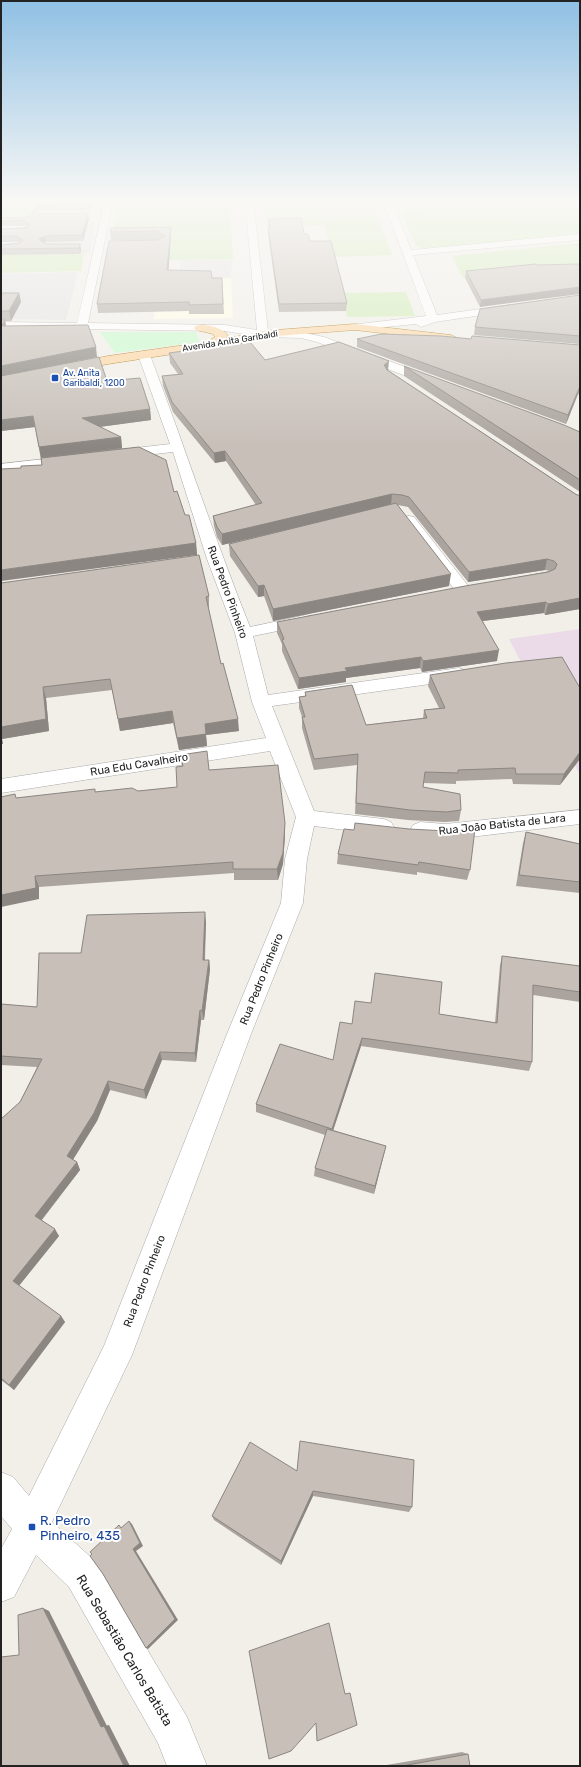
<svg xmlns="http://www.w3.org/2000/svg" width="581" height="1767" viewBox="0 0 581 1767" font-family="Rubik,sans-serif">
  <rect width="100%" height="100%" fill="#f2efe9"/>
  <path fill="#e0dfdf" d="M35 208H91L90 221 95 222 90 253 21 255Z"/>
  <path fill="#ebdbe8" d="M580 629V775L509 639Z"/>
  <path fill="#ffffe5" d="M231 278 233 318 154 319 155 301 98 300 100 284 170 283 179 279Z"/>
  <path fill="#cdebb0" d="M1 200H41L33 223H1Z
    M119 200H174V206L230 205 233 259 169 260 171 235 112 236Z
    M263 200H371L374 209 321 210 322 217 377 216 392 255 333 257 324 225 267 226Z
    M520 200H580V234L424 249 416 246 401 212 404 210Z
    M580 243V293L535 271 463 278 452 256Z
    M84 254 81 271 1 273V255Z
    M406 292 415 316 347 317 342 293Z"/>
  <path fill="#c8facc" d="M100 332H196L200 342 115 353Z"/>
  <path fill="#e2e2e2" d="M181 260H232L231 278 179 279Z
    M78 272 66 320 8 319 1 305V274Z"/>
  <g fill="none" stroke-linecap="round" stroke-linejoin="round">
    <defs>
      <path id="minor" d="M105 200H113L88 323 225 325 257 330 245 200H253L268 331 301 332 324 337 435 378 437 381 435 384H427L317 342 301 338 263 337 225 331 1 328V322L77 323Z
        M383 200H391L393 203 435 200H467L463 203 395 208 411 250 580 234V240L413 255 437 315 509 305 514 308 509 311 435 322 421 327 416 324 355 330 349 327 351 325 426 316Z
        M144 351 148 353 150 355C184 445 214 537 250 627L306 615 312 616 314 620 312 624 253 636 268 695 459 668 465 670 468 674 465 678 459 680 272 706 314 811 384 819 391 822 394 827 391 832 384 835 314 826 307 859 303 903 251 1034 132 1355 52 1522 95 1561 187 1717 207 1766H167L158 1743 69 1587 36 1555 14 1597 1 1602V1549L12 1529 1 1516V1472L13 1477 29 1496 104 1346 227 1034 281 903 285 859 296 817 270 751 1 793V779L266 738 252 702 235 633 207 559 173 452 118 458 113 457 111 454 113 451 118 450 170 444 138 355 140 353Z
        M72 456 77 457 79 460 77 463 1 472V464Z
        M409 516 414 517 469 587 471 590 469 593 463 595 457 593 402 520 404 517Z
        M580 810V824L445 840 420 838 413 835 410 830 413 825 420 822 445 824Z"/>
      <path id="major" d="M355 324 451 335 457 338 451 341 355 330 263 337 225 346 108 364 72 371 68 370 66 367 68 364 108 356 206 342 215 337 213 334 196 330 194 328 196 326C205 323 222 328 228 335L225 339 263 331Z"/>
    </defs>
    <use href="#minor" stroke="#a9a9a9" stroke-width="1"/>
    <use href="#major" stroke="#a06b00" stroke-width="1"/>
    <use href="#minor" fill="#fff" fill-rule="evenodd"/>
    <use href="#major" fill="#fcd6a4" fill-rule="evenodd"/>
  </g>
  <path fill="#aba49e" d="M38 200 93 201 91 210H39L36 212 35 207Z
    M88 213 89 219 83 241 46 242 43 243 45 244H80L81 250 80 254 1 255V245L20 243 18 242H1V229L27 227 25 226H1V218L31 217 38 214Z
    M269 219 304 234 310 241 347 303 346 311 279 312 268 234Z
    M171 227V235L168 270 212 278H222L224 314H189V311L98 313 97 304 159 240H111L110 232Z
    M537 265 480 307 465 278 466 271Z
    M1 293H19L21 302 11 321H5L6 326 97 357 26 371 107 381 150 409 151 420 99 427 121 437 122 448 174 492 185 515 196 543 197 555 21 468 42 465 35 427 1 431Z
    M580 295V344L474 335 475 327Z
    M357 339H471L580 345V395L578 394 566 424 357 347Z
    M169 353 265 360 388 370 577 495H580V609L545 615 544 613 483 621 497 661 422 672 420 668 346 678V682L298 689 282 651V644L277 633V622L550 571 545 570 468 582 408 507 398 505 449 586 273 621 264 596 258 597 230 556 229 544 392 505 222 545 217 537 214 526 213 516 256 505 226 461 215 463 173 412 163 386 162 376 178 374 170 363Z
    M404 366 580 432V492L404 376Z
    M1 583 209 596V608H208L221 664 239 731 206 735 207 746 179 750 173 723 120 731 112 690 46 698 49 731 2 739 3 744H1Z
    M430 675 580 759 560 785 513 784 512 779 456 781V784L423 783V787L461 810 459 821 445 822 408 820 355 814 357 765 314 770 302 728V717L299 708V697L305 696V692L366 725 423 718 424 710 439 708 428 686Z
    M180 755 209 770 285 834 283 864 278 880H234V873L39 887V899L15 794 16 798 95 792 138 791 177 787 182 766Z
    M344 829 470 870 467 880 417 872V875L337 864 338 854Z
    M526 832 580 844V893L516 886 523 843Z
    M206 922 205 960H209L210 969 204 1020H201L196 1062 162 1060 146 1099 110 1090 97 1121 73 1160 77 1162 80 1170 42 1220 59 1236 19 1286 61 1316 65 1322 14 1390 1 1380V1119L20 1102 37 1067 1 1065V1004L37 1007 81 953Z
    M502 956 580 966V1002L533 995 532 1062 529 1071 361 1046 333 1130 386 1146 374 1194 314 1176 315 1168 325 1135 256 1112V1104L333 1060 352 1024 439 1014 495 1023 500 965Z
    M297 1471 412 1507 409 1512 313 1496 281 1565 214 1520 212 1516Z
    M462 1752 468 1754 470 1766H381Z"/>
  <path fill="#8b8681" d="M91 200H93V201L91 210 90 205Z
    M38 206 39 210 36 212 35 207Z
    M88 213 89 219 83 241 82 235Z
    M171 227V235L168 279 167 270Z
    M45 236 46 242 40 245 39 239Z
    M80 244 81 250 80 254 79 248Z
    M580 287V294L480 307 481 300Z
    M19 293 21 302 11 321 9 311Z
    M5 320 7 330 1 326Z
    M96 347 97 357 1 376V366Z
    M389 361 388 370 384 374V365Z
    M580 386 578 394 566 424 568 415Z
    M150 409 151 420 84 429 82 418Z
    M33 416 35 427 1 431V420Z
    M121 437 122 448 41 458 39 447Z
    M225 451 226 461 215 463 214 453Z
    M392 494 391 505 222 545V534Z
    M196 543 197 555 1 581V570Z
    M547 559 545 570 468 582 469 572Z
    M451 574 449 586 273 621V609Z
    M264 585V596L258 597V586Z
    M580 598V609L545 615 548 604Z
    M546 602 544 613 475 622 477 612Z
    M499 650 497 661 422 672 423 661Z
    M421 657 420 668 346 678V682L298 689 299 678 345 668Z
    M43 687 46 698 49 731 2 739 3 744H1V727Z
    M172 711 173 723 120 731 118 719Z
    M238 719 239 731 206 735 207 746 179 750 177 738 205 724Z
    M580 752V759L560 785 564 774Z
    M285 823V834L283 864 278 880 277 869Z
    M35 876 39 887V899L1 907V895Z
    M205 912 206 922 204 969 203 960Z
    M209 960 210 969 204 1020 202 1011Z
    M200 1010 201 1020 196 1062 195 1053Z
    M362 1038 361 1046 331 1137 332 1129Z
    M160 1052 162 1060 146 1099 144 1090Z
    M108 1081 110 1090 97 1121 70 1164 67 1156Z
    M386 1146 374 1194 375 1186Z
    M77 1162 80 1170 39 1223 35 1216Z
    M55 1229 59 1236 17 1288 13 1281Z
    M61 1316 65 1322 14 1390 9 1385Z
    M313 1491V1496L281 1565V1561Z
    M129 1521 132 1524 143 1546 136 1551 178 1620 148 1649 146 1648 133 1549Z
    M43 1608 49 1611 107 1726 101 1727Z
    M109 1725 130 1766H124L104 1726Z"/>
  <path fill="#c7bfb8" stroke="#8b8681" d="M38 200H91L90 205 38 206 35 207Z
    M33 211 38 214 88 213 82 235 45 236 39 239 45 244H80L79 248 1 249V245L20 243 23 240 17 236H1V229L27 228 30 224 24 220 1 221V218L31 217Z
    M301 218 304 234H308L310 241H331L347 303 279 304 268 227H270L269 219Z
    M171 227 167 270 211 271 212 278H222L223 304 189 305V302L97 304 109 241 158 240 165 236 158 231 110 232 111 228Z
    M536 264 537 265 580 264V287L481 300 466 271Z
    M1 293H19L9 311H1Z
    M580 295V336L475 327 480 309Z
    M1 320H5L1 326 88 325 96 347 1 366Z
    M381 334 441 336 471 339 472 336 580 345V386L568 415 357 339Z
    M250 342 265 360 339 342 389 361 384 365 387 370 577 495H580V598L548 604 546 602 477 612 499 650 423 661 421 657 345 668 347 671 299 678 282 640 284 639 277 622 465 586 548 572 555 569 557 564 554 561 547 559 469 572 409 497 402 495 392 494 222 534 217 527 213 516 262 503 225 451 214 453 172 402 162 376 183 374 169 353Z
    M99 357 107 381 140 378 150 409 82 418 121 437 39 447 33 416 1 420V376Z
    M404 366 564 425 580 432V480Z
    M139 447 166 460 174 492 177 491 185 515H189L196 543 1 570V469L21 468V466L42 465 41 458Z
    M396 503 451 574 273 609 264 585 258 586 229 544Z
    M199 555 209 596 206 597 221 664 223 663 238 719 205 724 206 734 177 738 172 711 118 719 110 679 43 687 46 719 1 727V583Z
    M562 657 580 688V752L564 774H516L515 768 458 770V773L425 772 423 787 460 794 461 810 447 812 410 810 356 803 358 754 314 759 302 717H305L299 697 306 696 305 692 352 685 366 725 427 718 424 710 445 708 430 675 506 663Z
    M207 751 209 770 278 765 285 823 283 853 277 869H233V862L35 876 36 888 1 895V797L15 794 16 798 95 789V792L132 788 138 791 177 787 176 767 183 766 180 755Z
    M355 823 409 829 447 831 475 829 470 870 419 862 418 865 338 854 344 829 354 830Z
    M526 832 580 844V882L519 875Z
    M205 912 203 960H209L202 1011 200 1010 195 1053 160 1052 144 1090 108 1081 94 1113 67 1156 77 1162 35 1216 55 1229 13 1281 61 1316 9 1385 1 1378V1119L20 1102 42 1059 1 1056V1004L37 1007 39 953H81L87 915Z
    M502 956 580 966V992L533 985 532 1062 362 1038 332 1129 256 1104 280 1044 333 1060 340 1022 352 1024 355 1001 371 1003 375 973 442 982 439 1014 497 1023Z
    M327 1129 386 1146 375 1186 315 1168Z
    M300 1441 414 1460 412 1507 313 1491 281 1561 212 1516 250 1442 297 1471Z
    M129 1521 140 1543 133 1549 175 1619 146 1648 103 1574 90 1556 92 1554 90 1552 119 1525 121 1528Z
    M43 1608 101 1727 104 1726 124 1766H1V1657L19 1655 18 1615Z
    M329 1623 345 1694 350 1693 357 1725 317 1741 316 1723 291 1751 269 1759 249 1651Z
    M468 1754 470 1766H402Z"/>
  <linearGradient id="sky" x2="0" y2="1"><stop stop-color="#8fc0e4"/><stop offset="0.45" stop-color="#f9f8f5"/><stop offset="1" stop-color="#f9f8f5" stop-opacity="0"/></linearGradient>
  <rect width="581" height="447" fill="url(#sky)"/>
  <g fill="#1a4fb4" stroke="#fff" stroke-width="1.5">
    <rect x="51" y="374" width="8" height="8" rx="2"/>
    <rect x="28" y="1523" width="8" height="8" rx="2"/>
  </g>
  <g text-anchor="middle" stroke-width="4" stroke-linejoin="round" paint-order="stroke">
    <g font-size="9" fill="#222" stroke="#fff">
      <text transform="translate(230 341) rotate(-9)" y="3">Avenida Anita Garibaldi</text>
    </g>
    <g font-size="9" fill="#164399" stroke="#fff" text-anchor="start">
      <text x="63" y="376">Av. Anita<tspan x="63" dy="10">Garibaldi, 1200</tspan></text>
    </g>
    <g font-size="11" fill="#222" stroke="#fff">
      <text transform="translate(228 592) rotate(70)" y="4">Rua Pedro Pinheiro</text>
      <text transform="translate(139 764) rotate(-9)" y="4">Rua Edu Cavalheiro</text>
      <text transform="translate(502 824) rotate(-6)" y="4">Rua João Batista de Lara</text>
      <text transform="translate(261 979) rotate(-68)" y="4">Rua Pedro Pinheiro</text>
      <text transform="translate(144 1281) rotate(-69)" y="4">Rua Pedro Pinheiro</text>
    </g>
    <g font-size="13" fill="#164399" stroke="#fff" text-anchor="start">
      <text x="40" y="1525">R. Pedro<tspan x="40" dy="15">Pinheiro, 435</tspan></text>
    </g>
    <g font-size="13" fill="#222" stroke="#fff">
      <text transform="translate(125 1650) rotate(59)" y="5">Rua Sebastião Carlos Batista</text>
    </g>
  </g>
  <rect width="581" height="1767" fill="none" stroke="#222222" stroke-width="4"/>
</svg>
